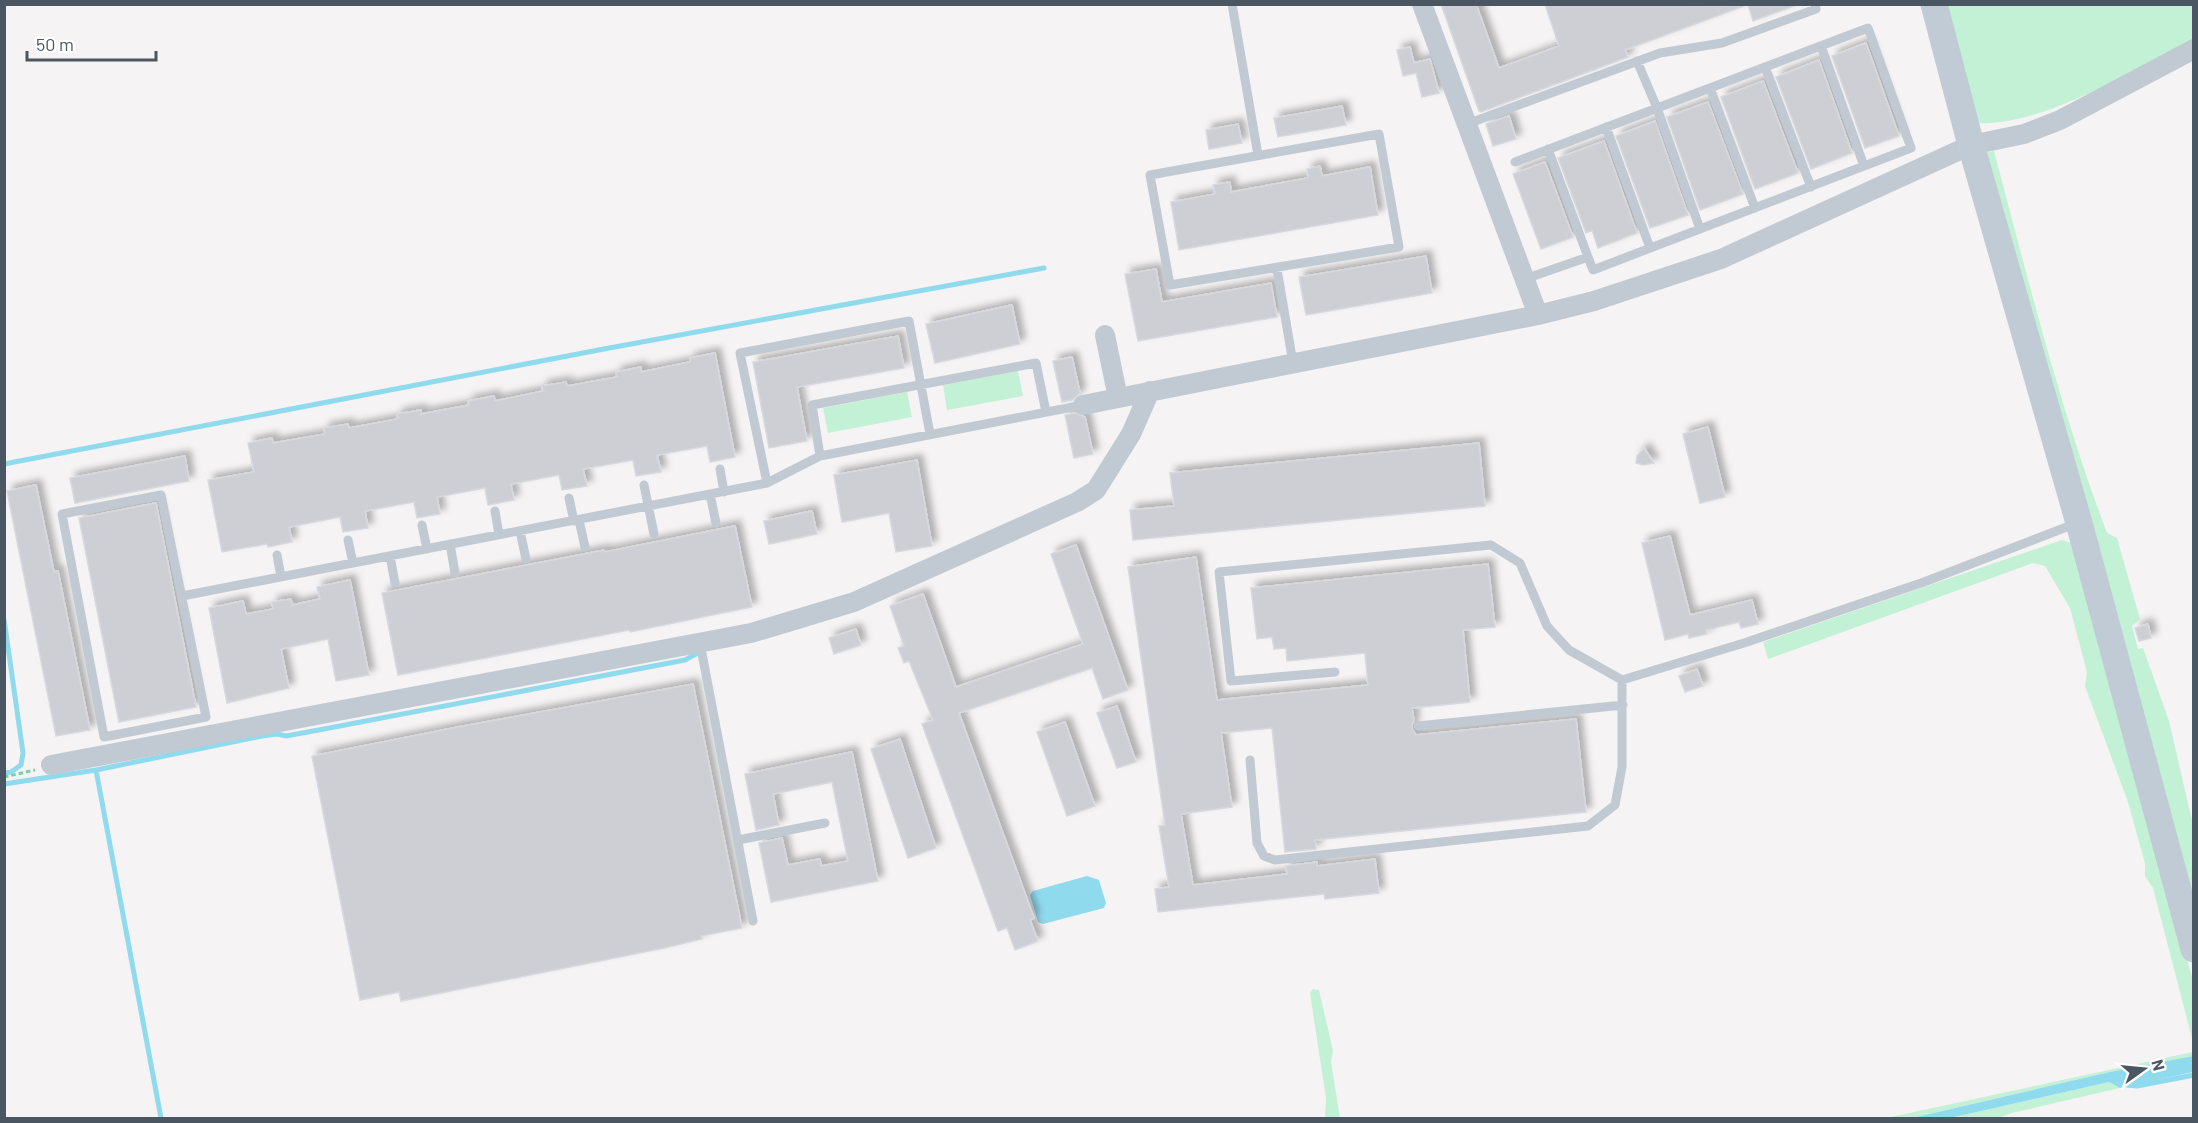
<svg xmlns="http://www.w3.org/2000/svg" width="2198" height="1123" viewBox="0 0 2198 1123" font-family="Barlow,sans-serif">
  <defs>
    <filter id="shadow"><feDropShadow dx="5.5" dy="-5.5" stdDeviation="3" flood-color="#0004"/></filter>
  </defs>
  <rect width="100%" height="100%" fill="#f5f3f3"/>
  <path fill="#c3f1d5" d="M1944 5H2193V41C2138 68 2040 127 1979 123Z
    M1994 151C2028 279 2060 409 2107 533L2117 538 2140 619 2132 626 2138 649 2143 648 2169 721 2193 825V894L1984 153Z
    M1018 371 1023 396 947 410 943 385Z
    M907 392 912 417 828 433 823 408Z
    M2062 540 2074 544 2193 981V1042L2153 888 2145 876V863L2128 802 2085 686 2087 672 2070 608 2045 566 2033 563 1768 659 1763 642Z
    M1313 989 1319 990 1333 1051 1331 1062 1340 1118H1325L1326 1098 1310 993Z
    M2193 1052V1056L2110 1072 1912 1118H1886Z
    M2109 1082 2120 1088 2012 1113 1998 1118H1950Z"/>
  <path fill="#90daee" d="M1087 876 1099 880 1106 903 1104 908 1043 924 1038 922 1030 895 1033 891Z
    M2193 1056V1072L2120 1088 2109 1082 1950 1118H1912L2110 1072Z"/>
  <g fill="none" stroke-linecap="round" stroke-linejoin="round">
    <path stroke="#90daee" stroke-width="5" d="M4 464 604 349 1044 268
      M4 619 23 753 21 765 11 772 4 773
      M96 770 161 1118
      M4 784 96 770 262 736 277 734 286 736 324 729 685 660 696 654
      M2126 1085 2137 1086 2194 1075"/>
  </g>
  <path fill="#cdcfd5" stroke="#d7d9de" stroke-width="1.5" filter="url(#shadow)" d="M1441 4H1476L1499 68 1559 46 1545 4 1744 6 1625 50 1628 57 1481 112 1479 111Z
    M1748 4H1794V6L1753 21Z
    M1866 43 1899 136 1865 148 1832 56Z
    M1410 47 1414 63 1430 59 1439 93 1422 97 1416 73 1403 76 1397 50Z
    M1819 60 1852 153 1811 169 1776 77Z
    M1763 81 1798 173 1755 189 1721 97Z
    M1708 102 1743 194 1700 210 1667 117Z
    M1342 106 1346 125 1278 137 1274 118Z
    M1509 116 1516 139 1493 146 1486 124Z
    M1655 121 1688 215 1650 228 1616 136Z
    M1238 124 1242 143 1209 149 1206 130Z
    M1604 141 1637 233 1598 248 1592 230 1586 233 1558 158Z
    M1545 162 1573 237 1541 249 1513 174Z
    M1320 166 1322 176 1370 167 1378 215 1179 250 1171 202 1215 194 1213 185 1230 182 1231 192 1308 178 1307 169Z
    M1426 256 1432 293 1306 315 1299 277Z
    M1156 269 1162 302 1271 283 1277 317 1138 341 1125 274Z
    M1012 305 1020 344 935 363 926 324Z
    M898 336 904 368 797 387 807 441 769 448 753 362Z
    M715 353 735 457 710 462 707 446 657 455 661 472 636 476 633 460 583 469 587 486 562 490 559 475 511 484 514 500 488 505 485 488 437 497 440 514 417 518 414 502 365 511 368 528 343 532 340 517 289 527 292 542 268 547 267 544 222 552 208 480 254 472 248 443 272 438 273 443 325 434 324 428 348 424 349 428 398 419 397 414 421 410V414L469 405 468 401 494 396 495 401 543 391 542 386 566 382 567 386 617 377 616 372 641 367V372L690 362V358Z
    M1072 357 1080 393 1072 400 1062 402 1053 361Z
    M1075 413 1085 417 1093 454 1074 458 1065 415Z
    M1708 427 1725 497 1700 503 1683 434Z
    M1479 443 1485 506 1133 540 1130 510 1174 506 1170 473Z
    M1644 448 1654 463 1643 465 1636 463 1637 456Z
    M185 456 189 481 75 503 70 478Z
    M917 460 932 546 896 552 889 513 842 522 834 475Z
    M36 485 54 572 58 571 90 730 56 736 7 491Z
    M156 503 196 707 119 722 79 518Z
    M812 511 817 534 769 544 764 521Z
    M735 526 752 607 630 632 629 630 398 675 382 593 604 550 605 552Z
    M1670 536 1690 615 1752 600 1758 624 1741 628 1739 622 1706 630 1707 634 1689 638 1688 634 1665 640 1642 543Z
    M1076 545 1128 690 1103 699 1092 668 959 713 1034 918 1030 920 1038 941 1015 950 1007 928 998 931 922 724 933 720 909 661 904 663 898 648 904 646 890 606 923 594 956 687 1083 644 1051 554Z
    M1196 557 1217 700 1368 685 1365 653 1287 661 1286 648 1274 649 1272 637 1257 639 1251 588 1488 564 1495 627 1463 630 1470 702 1412 708 1414 721 1412 724V729L1416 735 1576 719 1586 812 1315 840 1316 849 1285 852 1272 728 1221 733 1232 807 1181 814 1193 885 1287 874 1286 866 1317 862V866L1375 859 1379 893 1325 899 1324 894 1158 912 1155 889 1169 887 1159 826 1165 825 1128 567Z
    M350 580 369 675 336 681 328 639 281 649 289 688 227 703 209 608 243 601 246 614 273 609 272 602 291 599 292 605 320 599 317 587Z
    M2148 624 2151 638 2139 641 2135 628Z
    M856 629 861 645 834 654 829 638Z
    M1697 669 1703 686 1685 692 1679 676Z
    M693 684 742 928 701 936 702 939 664 948 401 1001 399 992 360 1000 312 756 458 727Z
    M1117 706 1136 762 1117 768 1097 713Z
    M1065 722 1095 806 1067 816 1037 732Z
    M900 739 936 848 908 858 871 749Z
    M852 752 878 881 771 902 759 843 782 838 788 865 820 859 821 866 848 861 832 782 773 794 779 825 756 830 745 774Z"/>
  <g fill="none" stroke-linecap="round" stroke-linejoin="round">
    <path stroke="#7ad0a6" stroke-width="3" stroke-dasharray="4.5 3" stroke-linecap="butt" d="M4 777 35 770"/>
    <path stroke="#c1cad2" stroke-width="9" d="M1232 4 1258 155
      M1821 46 1864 166
      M1637 61 1657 108 1700 229
      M1765 67 1811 187
      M1710 88 1755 208
      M1467 124 1660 53 1722 43 1816 9 1815 4
      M1606 127 1650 248
      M1379 134 1399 247 1170 285 1150 175Z
      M1548 149 1588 257
      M1515 162 1868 28 1911 148 1593 270 1588 257 1525 279
      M1277 269 1293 363
      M820 456 812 405 1036 363 1046 412
      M720 469 724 492
      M767 483 740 353 909 321 930 434
      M644 485 654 534
      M710 494 716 523
      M161 495 206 717 104 737 62 514Z
      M569 498 574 521
      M495 511 499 535
      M579 520 585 547
      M422 525 427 549
      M520 531 526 559
      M348 540 353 563
      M450 544 455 573
      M277 555 281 577
      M390 556 395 583
      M182 596 767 483 820 456 1083 405
      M700 643 753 921
      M1622 680 1744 643 1924 582 2077 523
      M1418 726 1623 705
      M1250 760 1257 843 1264 856 1275 860 1588 826 1615 805 1622 767V680L1569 650 1547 626 1520 563 1491 545 1219 572 1231 681 1335 672
      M738 840 825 823"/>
    <path stroke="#c1cad2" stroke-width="20" d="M1422 4 1538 315
      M1105 335 1118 398
      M1083 405 1538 315 1594 301 1721 259 1971 145 2024 134 2060 120 2194 49
      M51 765 751 633 854 602 1077 502 1096 490 1131 434 1150 391"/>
    <path stroke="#c1cbd6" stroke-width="27" d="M1934 4 1971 145 2079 523 2194 949"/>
  </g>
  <rect width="2198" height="1123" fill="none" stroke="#4a5661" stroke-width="12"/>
  <g transform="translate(2144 1069) rotate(75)" stroke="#ffffff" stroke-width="4.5" paint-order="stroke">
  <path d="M0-4.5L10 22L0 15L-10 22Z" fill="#4a5661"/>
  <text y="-9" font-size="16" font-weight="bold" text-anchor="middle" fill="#4a5661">N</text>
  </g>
  <path d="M27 51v9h129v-9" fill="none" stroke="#4a5661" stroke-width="3"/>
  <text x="36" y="51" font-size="18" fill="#4a5661" stroke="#ffffff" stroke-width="4.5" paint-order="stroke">50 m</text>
</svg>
